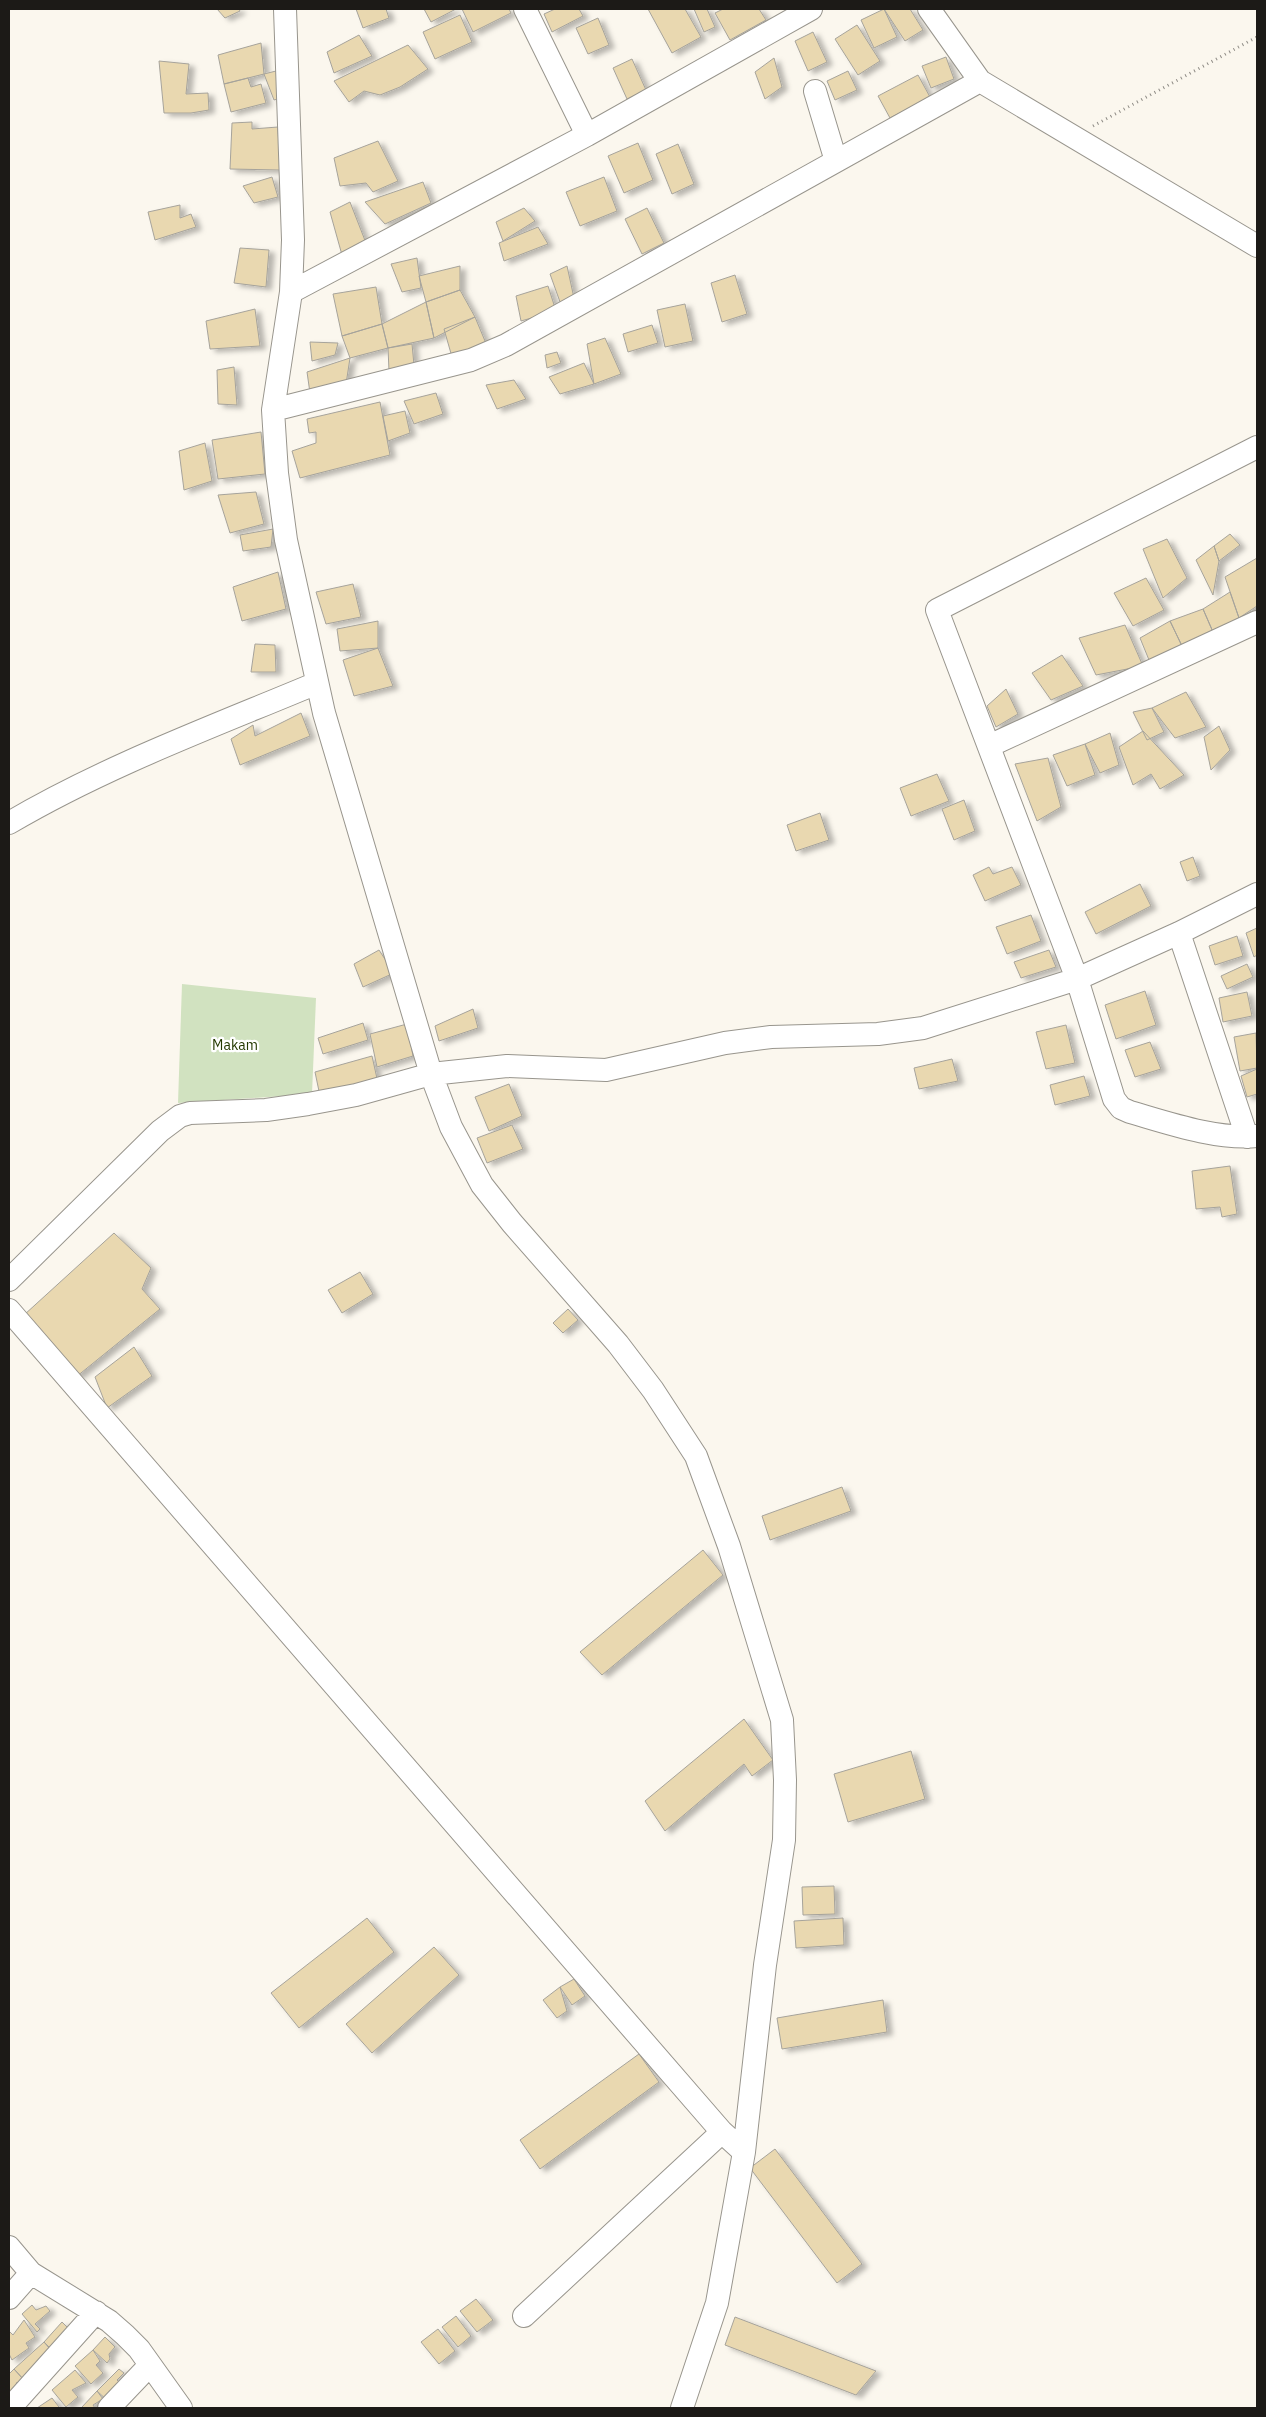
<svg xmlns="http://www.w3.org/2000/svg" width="1266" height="2417" viewBox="0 0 1266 2417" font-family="'IBM Plex Sans',sans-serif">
  <defs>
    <filter id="shadow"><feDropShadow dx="5.5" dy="3" stdDeviation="2.5" flood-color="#0004"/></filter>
  </defs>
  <rect width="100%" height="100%" fill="#fbf7ee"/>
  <path fill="#d1e2c0" d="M182 984 316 998 312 1094 178 1103Z"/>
  <path fill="#e9d8b0" stroke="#a6a39b" filter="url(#shadow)" d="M217 9H239L240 11 225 18Z
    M356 9H386L389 18 363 28Z
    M424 9H456L431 22Z
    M462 9H509L511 13 473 32Z
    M555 9H579L583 16 552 32 544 14Z
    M648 9H685L701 37 672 53Z
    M694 9H707L715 27 704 32Z
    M723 9H759L766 20 730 40 715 13Z
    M884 9H910L923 30 905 41Z
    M884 9 897 37 874 48 861 20Z
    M460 15 472 42 435 59 423 32Z
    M598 18 609 45 588 54 576 28Z
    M857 25 880 61 858 75 835 39Z
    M813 32 827 62 808 71 795 41Z
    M359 35 372 56 334 73 327 52Z
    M261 43 264 74 224 84 218 55Z
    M408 45 428 69 400 87 380 95 364 91 349 102 334 81Z
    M946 57 954 79 931 88 922 66Z
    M774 58 782 87 765 99 755 72Z
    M632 59 646 90 627 99 613 68Z
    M159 61 189 64 186 94 208 93 209 110 191 113H164Z
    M280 70 281 98 274 100 264 74Z
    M848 71 857 90 835 100 827 81Z
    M918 75 930 97 890 118 878 96Z
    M248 78 251 87 261 84 266 103 231 112 224 84Z
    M252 122V129L278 127 280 170 230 169 232 123Z
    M378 141 398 181 373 192 366 183 340 186 334 158Z
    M638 143 653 180 624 193 608 156Z
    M678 144 694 184 672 194 656 154Z
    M272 177 278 197 254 203 243 186Z
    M604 177 617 211 580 226 566 192Z
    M423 182 431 203 385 224 365 202Z
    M350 202 366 243 342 255 330 212Z
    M180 205V218L191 214 196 227 155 240 148 212Z
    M524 208 535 221 503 241 496 222Z
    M647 208 664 243 642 254 625 219Z
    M538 227 548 244 504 261 499 243Z
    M240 248 269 250 266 287 234 283Z
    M417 258 421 288 402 292 391 264Z
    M460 266V290L426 302 419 276Z
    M567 266 574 298 564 313 550 274Z
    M735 275 747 314 722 322 711 283Z
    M548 286 556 311 521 321 516 296Z
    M376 287 382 324 342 336 333 294Z
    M460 290 475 317 434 338 426 302Z
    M426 302 434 338 388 348 382 324Z
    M685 304 693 341 665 347 657 310Z
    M255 309 260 346 210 349 206 321Z
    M475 317 490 353 454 364 444 329Z
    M382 324 388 348 350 358 342 336Z
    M652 325 658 343 628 352 623 334Z
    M605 338 621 374 594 384 587 344Z
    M310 342 338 343 335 355 312 361Z
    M412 344 414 365 389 371 388 348Z
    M557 352 561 363 547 368 545 355Z
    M350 358 346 384 310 393 307 372Z
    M584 363 594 384 560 394 549 377Z
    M234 367 237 405 218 404 217 370Z
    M514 380 526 399 497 409 486 385Z
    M436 393 443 414 414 424 404 401Z
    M380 402 390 455 300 478 292 451 316 443V432L309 433 307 419Z
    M405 411 410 433 388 441 383 416Z
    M261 432 265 474 218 479 212 440Z
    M205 443 212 481 184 490 179 451Z
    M256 492 264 524 230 533 218 495Z
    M273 529 271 547 243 551 240 535Z
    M1230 534 1240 545 1219 561 1214 546Z
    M1167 539 1187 578 1163 598 1143 549Z
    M1214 546 1219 561 1213 595 1196 560Z
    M1257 558V606L1239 618 1225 577Z
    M278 572 286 609 242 621 233 587Z
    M1146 578 1164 610 1133 626 1114 593Z
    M353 584 361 617 326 624 316 592Z
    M1230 592 1239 618 1213 632 1203 609Z
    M1203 609 1213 632 1182 646 1170 621Z
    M378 621V648L340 651 337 629Z
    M1170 621 1182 646 1149 660 1140 638Z
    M1125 625 1143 666 1096 675 1079 638Z
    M255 644 275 645 276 672H251Z
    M378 648 393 686 354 696 343 660Z
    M1062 655 1083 686 1051 700 1032 673Z
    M1006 689 1018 714 996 727 987 706Z
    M1186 692 1206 727 1175 738 1152 708Z
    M1152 708 1164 732 1147 740 1133 712Z
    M301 713 310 736 240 765 231 739 253 725 255 736Z
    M1219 726 1230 750 1211 770 1204 737Z
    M1143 731 1184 775 1160 789 1151 774 1133 785 1119 747Z
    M1110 733 1119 765 1100 773 1085 744Z
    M1085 744 1095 775 1067 786 1053 755Z
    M1048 758 1061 807 1037 821 1015 764Z
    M937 774 949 801 911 816 900 788Z
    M964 800 975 831 954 840 942 809Z
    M820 813 829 840 796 851 787 825Z
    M1193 857 1200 876 1187 881 1180 862Z
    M989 867 993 874 1012 867 1021 885 985 901 973 875Z
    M1140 884 1151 906 1096 934 1085 912Z
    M1031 915 1041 941 1007 954 996 927Z
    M1257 928V955L1254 957 1246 933Z
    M1237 936 1243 956 1215 965 1209 946Z
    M379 950 394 973 363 987 354 964Z
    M1049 950 1056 967 1021 978 1014 962Z
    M1247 964 1253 977 1227 989 1221 976Z
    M1145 991 1156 1025 1116 1039 1105 1005Z
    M1247 992 1252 1016 1223 1022 1219 998Z
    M473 1009 478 1028 439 1041 435 1026Z
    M363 1023 368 1040 323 1054 318 1038Z
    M407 1024 413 1056 377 1067 370 1034Z
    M1066 1025 1075 1063 1046 1069 1036 1032Z
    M1256 1033 1257 1068 1240 1071 1234 1037Z
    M1150 1042 1161 1069 1135 1077 1125 1050Z
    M372 1056 378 1083 320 1096 315 1072Z
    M952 1059 958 1081 919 1089 914 1068Z
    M1257 1069V1094L1247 1097 1241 1076Z
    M1084 1076 1090 1096 1055 1105 1050 1085Z
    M509 1084 522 1116 489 1131 475 1097Z
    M512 1125 523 1149 487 1163 477 1138Z
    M1230 1166 1237 1214 1222 1217 1220 1207 1196 1209 1192 1171Z
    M114 1233 151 1268 142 1289 160 1309 76 1377 24 1315Z
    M360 1272 373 1294 342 1313 328 1290Z
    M568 1309 578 1320 563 1333 553 1323Z
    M134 1347 152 1376 107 1408 95 1377Z
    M842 1487 851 1511 770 1540 762 1516Z
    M703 1550 723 1575 602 1675 580 1652Z
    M744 1719 773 1760 752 1776 744 1764 665 1831 645 1801Z
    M911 1751 925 1799 848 1822 834 1774Z
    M834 1886 835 1914 803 1915 802 1887Z
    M367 1918 394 1952 299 2028 271 1993Z
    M843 1918 844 1945 796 1948 794 1921Z
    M434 1947 459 1975 372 2053 346 2024Z
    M574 1979 585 1996 572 2005 560 1987Z
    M560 1987 567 2011 557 2018 543 2000Z
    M883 2000 887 2032 782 2049 777 2018Z
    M639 2054 659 2082 540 2169 520 2140Z
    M775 2149 862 2264 837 2283 750 2168Z
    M476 2299 493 2320 477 2332 460 2311Z
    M32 2305 36 2310 46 2306 50 2311 35 2324 40 2329 37 2332 22 2314Z
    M456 2316 471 2336 458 2347 442 2327Z
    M735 2317 876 2371 856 2395 725 2345Z
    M24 2320 35 2337 26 2343 29 2348 12 2360 9 2354V2331L13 2335Z
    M62 2322 69 2329 55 2353 44 2342Z
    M438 2329 455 2351 439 2364 421 2342Z
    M105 2337 115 2347 109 2354 110 2359 107 2363 93 2350Z
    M44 2342 49 2348 40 2357 44 2362 24 2380 14 2369Z
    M93 2350 100 2361 96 2365 103 2373 91 2384 75 2366Z
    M14 2369 24 2380 16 2383 20 2388 9 2396V2374Z
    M119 2369 124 2373 117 2380 124 2387 109 2402 97 2391Z
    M75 2370 86 2383 72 2390 78 2397 66 2407 52 2390Z
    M97 2391 103 2399 93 2405 95 2408H81Z
    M52 2398 59 2407 57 2408H37Z"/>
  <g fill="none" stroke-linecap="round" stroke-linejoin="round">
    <defs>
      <path id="minor" d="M285 9 293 240 291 292 273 410 277 473 286 540 324 713 431 1074 451 1127 482 1185 512 1223 618 1344 653 1390 696 1456 729 1546 782 1720 785 1780 784 1840 765 1965 744 2152 717 2303 682 2408
        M525 9 587 135
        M929 9 980 81
        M815 91 836 161
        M291 292 587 135 811 9
        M273 410 471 360 506 345 980 81 1257 246
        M1257 447 937 610 1077 979 1114 1099 1121 1108 1130 1112C1168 1123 1217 1140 1257 1136
        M989 746 1257 622
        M9 823C106 766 212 727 317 683
        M1179 933 1247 1137
        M9 1280 160 1131 180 1116 190 1113 266 1110 308 1104 356 1095 431 1074 507 1066 606 1070 725 1043 771 1037 878 1034 923 1028 1077 979 1179 933 1257 894
        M9 1310 722 2132 744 2152
        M9 2247 31 2273 109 2321 125 2335 139 2349 181 2408
        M9 2298 31 2273
        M524 2316 722 2132
        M10 2408 96 2312
        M109 2408 149 2366"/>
    </defs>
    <use href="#minor" stroke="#98958d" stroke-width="24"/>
    <path stroke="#8e8b85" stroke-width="3" stroke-dasharray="1 4" stroke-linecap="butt" d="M1093 126 1257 37"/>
    <use href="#minor" stroke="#fff" stroke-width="22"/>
  </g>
  <g text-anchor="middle" stroke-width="4.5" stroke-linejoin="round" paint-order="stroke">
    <g font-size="14" fill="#243900" stroke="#fff">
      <text x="235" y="1050">Makam</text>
    </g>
  </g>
  <rect width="1266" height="2417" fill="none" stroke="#1c1a17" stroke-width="20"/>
</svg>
